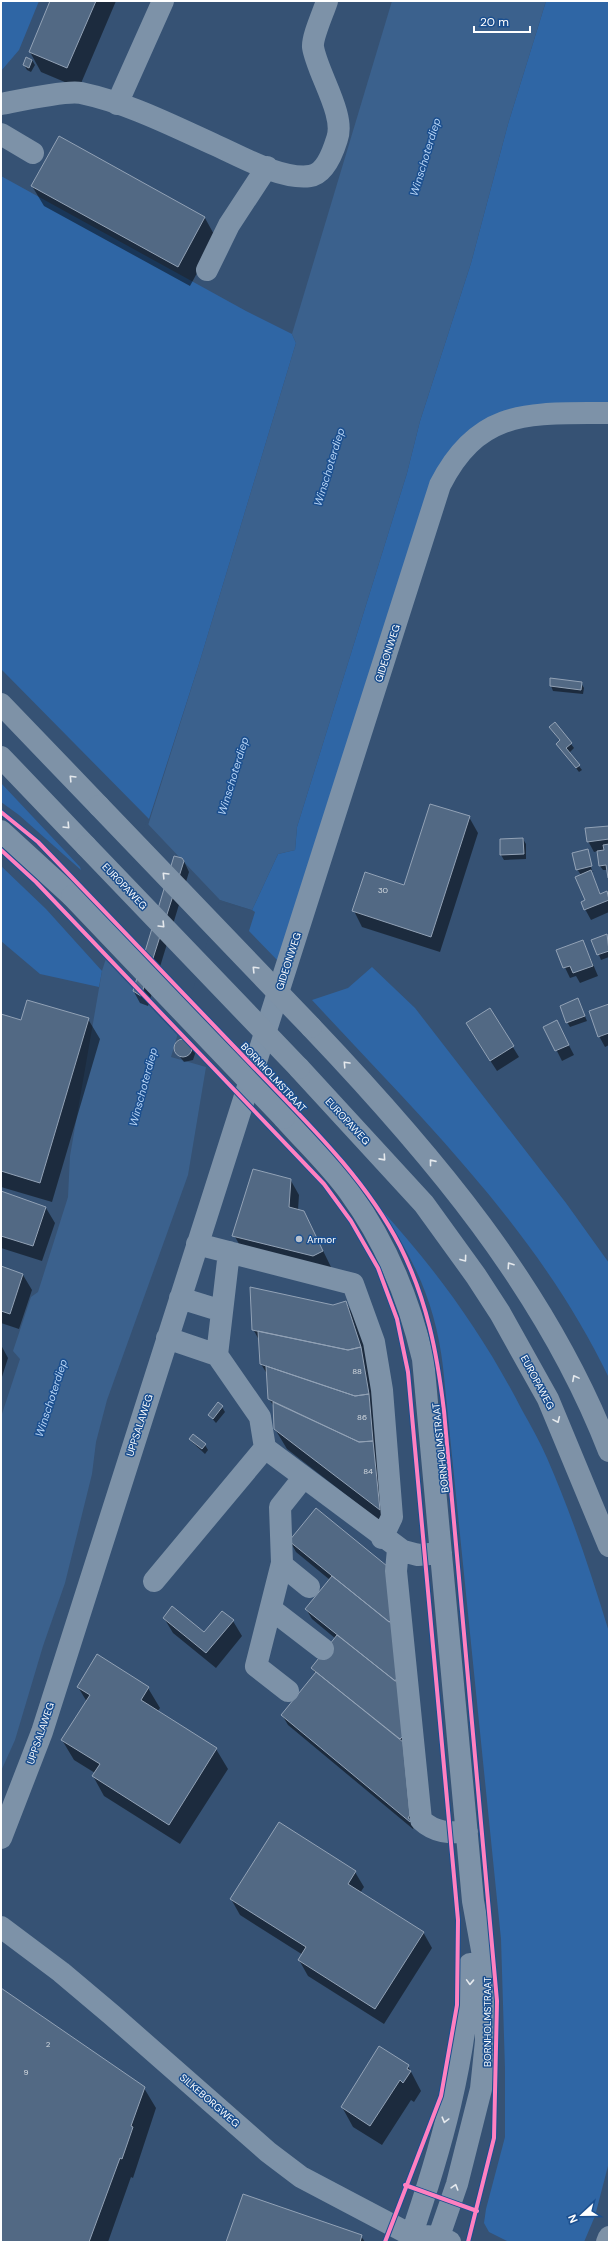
<svg xmlns="http://www.w3.org/2000/svg" width="610" height="2243" viewBox="0 0 610 2243" font-family="'DM Sans',sans-serif">
  <rect width="100%" height="100%" fill="#365274"/>
  <path fill="#2f66a5" d="M1 1H39L19 50 1 71Z
    M546 1H609L608 402 536 405 447 454 437 469 427 492 279 962 249 931 255 912 252 910 278 854 295 850 297 827 407 473 420 421 471 263 508 124Z
    M1 176 246 311 292 334 296 343 199 664 149 819 1 669Z
    M1 783 80 867 81 870 19 815 1 802Z
    M1 866 46 909 102 971 99 987 40 974 1 941Z
    M372 967 415 1008 566 1203 609 1263V1378C538 1230 422 1119 312 1000L348 988Z
    M378 1206C436 1269 483 1334 522 1410 531 1426 540 1442 547 1458 572 1515 591 1573 609 1632V2162L595 2216 584 2242H509L489 2232 484 2223 486 2209 505 2137V2069L501 1939 443 1367C436 1305 414 1257 378 1206Z"/>
  <path fill="#3b618d" d="M392 1H546L508 124 471 263 420 421 407 473 297 827 295 850 278 854 252 910 219 900 217 901 171 1057 206 1067 188 1175 107 1400 96 1442 92 1474 65 1583 43 1646 15 1740 1 1771V1417L20 1359 13 1351 31 1297 38 1292 68 1197 70 1156 102 971 199 664 296 343 292 334Z"/>
  <path fill="#365274" d="M146 822 220 900 254 911 219 902 179 1037 104 958Z"/>
  <path fill="#0007" d="M51 1H116L79 88 41 72 30 52Z
    M32 60 35 65 31 72 27 70 24 65Z
    M59 137 205 218 216 238 190 286 44 206 32 186Z
    M581 683 584 688 583 694 553 691 551 686Z
    M555 723 574 748 569 753 582 770 579 772 557 744 560 741 550 727Z
    M469 817 478 833 440 952 362 927 354 911 405 886Z
    M609 827V876L608 870H603L600 866 598 851 594 852 588 841Z
    M523 839 526 844V859L504 860 501 855Z
    M587 850 592 871H594L590 872 601 895 607 893 609 896V912L591 920 585 909 586 901 581 875 577 869Z
    M175 857 183 859 189 872 148 1006 140 1003 134 992Z
    M606 935 609 940V957L601 960 593 940Z
    M583 941 598 976 580 983 576 976 570 978 557 951Z
    M578 1000 587 1021 570 1027 567 1022Z
    M609 1005V1045L605 1047 599 1036Z
    M490 1010 519 1057 497 1071 473 1034Z
    M1 1015 22 1021 88 1019 100 1039 52 1202 1 1187Z
    M545 1027 562 1032 574 1055 562 1061Z
    M186 1039 196 1051 193 1060 184 1062 175 1050 177 1041Z
    M290 1179 299 1195 298 1210 304 1212 331 1267 323 1271 243 1251 234 1235Z
    M1 1193 46 1208 55 1223 42 1261 1 1248Z
    M1 1268 23 1275 32 1290 19 1329 1 1323Z
    M346 1302 357 1322 372 1368 390 1529 287 1449 275 1429V1408L269 1399 267 1374 261 1364 259 1340 253 1329Z
    M1 1345 8 1358 1 1380Z
    M222 1407 225 1412 216 1423 209 1415Z
    M190 1440 205 1445 208 1450 205 1454Z
    M290 1541 386 1566 416 1825 413 1829 288 1725 282 1715 316 1674 312 1668 336 1639 312 1619 306 1609 330 1580 296 1552Z
    M164 1618 204 1634 233 1621 242 1636 216 1668 173 1633Z
    M78 1687 148 1688 160 1708 158 1711 216 1749 228 1769 180 1844 104 1796 93 1776 95 1773 74 1760 62 1740 87 1702Z
    M355 1872 364 1887 360 1893 423 1932 432 1948 384 2024 308 1976 299 1960 303 1955 240 1915 231 1899Z
    M1 1990 144 2088 156 2108 133 2178 131 2177 108 2242H1Z
    M408 2066 421 2091 414 2102 411 2100 382 2145 353 2127 342 2107Z
    M361 2236 365 2242H227Z"/>
  <path fill="#526984" stroke="#92a2b6" d="M50 1H96L67 68 29 52Z
    M26 57 32 60 29 68 23 65Z
    M59 136 205 217 178 267 31 186Z
    M550 678 582 682 581 690 550 686Z
    M555 722 572 743 566 748 580 765 576 768 556 744 560 740 549 727Z
    M430 804 470 816 431 937 352 911 365 872 404 885Z
    M609 826V839L587 842 585 828Z
    M523 838 524 854 500 855V839Z
    M609 844V877L608 878 606 865 599 866 597 851 604 850 603 845Z
    M588 849 592 866 576 870 572 853Z
    M174 856 182 858 184 861 141 996 133 991Z
    M591 870 600 894 607 891 609 900 584 910 581 902 585 900 575 877Z
    M607 934 609 951 597 955 591 940Z
    M583 940 593 966 573 973 570 966 563 968 556 950Z
    M578 998 585 1016 566 1023 560 1006Z
    M27 1000 89 1018 40 1183 1 1171V1014L21 1020Z
    M609 1004V1033L598 1037 589 1011Z
    M490 1008 514 1046 490 1061 466 1023Z
    M557 1020 569 1045 555 1051 543 1027Z
    M174 1048a9 9 0 1 1 18 0a9 9 0 1 1-18 0Z
    M253 1169 291 1179 289 1207 304 1211 323 1251 313 1256 232 1236Z
    M1 1191 46 1207 33 1246 1 1236Z
    M1 1266 23 1274 10 1314 1 1311Z
    M250 1287 333 1305 346 1301 361 1347 348 1350 252 1330Z
    M258 1331 348 1350 361 1347 369 1394 355 1396 260 1364Z
    M266 1366 355 1396 369 1394 373 1441 359 1442 268 1399Z
    M218 1402 223 1406 213 1419 208 1415Z
    M273 1402 359 1442 373 1441 380 1510 274 1429Z
    M193 1434 206 1444 202 1449 189 1439Z
    M316 1508 387 1566 392 1619 389 1622 289 1541Z
    M332 1576 392 1624 397 1678 395 1681 305 1609Z
    M172 1606 204 1632 222 1611 234 1620 206 1653 163 1618Z
    M337 1635 398 1683 403 1736 400 1739 311 1668Z
    M97 1654 149 1687 141 1700 217 1748 169 1825 92 1776 100 1764 61 1740 90 1695 77 1687Z
    M316 1672 403 1742 410 1815 408 1818 411 1820 410 1822 281 1715Z
    M279 1822 356 1871 348 1884 424 1932 375 2009 298 1960 306 1947 230 1899Z
    M1 1988 145 2087 131 2126 133 2127 122 2159 120 2158 89 2242H1Z
    M379 2046 409 2065 407 2069 411 2071 403 2083 400 2080 370 2126 341 2107Z
    M243 2194 362 2235 360 2242H226Z"/>
  <g fill="none" stroke-linecap="round" stroke-linejoin="round">
    <path stroke="#7d92a8" stroke-width="22" d="M1 104C17 101 67 90 81 93 128 103 171 125 213 144 240 156 281 180 310 176 325 174 333 152 337 139 346 115 317 73 313 47 312 37 324 11 327 1
      M117 104 163 1
      M1 134 33 153
      M207 270 229 225 267 167
      M1 831 72 896
      M284 1118C306 1143 331 1166 350 1193 387 1244 409 1299 423 1359L473 1901 484 1961 486 2041 481 2089 457 2184 437 2242
      M197 1244 353 1284 374 1342 382 1390 392 1517 382 1538
      M180 1298 222 1311
      M167 1338 217 1355 260 1417 265 1448 403 1551 418 1555 441 1553
      M217 1355 229 1252
      M398 1549 396 1571 421 1820C435 1833 449 1833 467 1832
      M282 1565 309 1587
      M154 1581 265 1448
      M271 1609 323 1649
      M288 1691 256 1666 282 1563 280 1507 303 1478
      M1 1838 42 1732 440 485C480 406 533 414 609 413
      M1 1927 61 1972 112 2015 268 2152 301 2177 411 2235 438 2237 450 2242
      M409 2242C440 2153 467 2059 470 1964"/>
    <path stroke="#7e92a7" stroke-width="22" d="M1 704 99 806
      M1 757 86 846
      M311 1027C430 1152 546 1288 609 1451
      M299 1068 424 1204 476 1276 500 1313 548 1399 609 1546
      M607 2242 609 2237"/>
    <path stroke="#7d92a8" stroke-width="22" d="M72 896 284 1118"/>
    <path stroke="#7e92a7" stroke-width="22" d="M99 806 311 1027
      M86 846 299 1068"/>
    <defs>
      <path id="cycleway" d="M1 812 38 842C107 914 176 986 245 1058 300 1116 363 1174 400 1246 427 1300 437 1352 444 1411L497 2001 494 2138 468 2242
        M1 850 36 882 324 1184 351 1221 378 1268 397 1319 408 1372 458 1920 457 2005 441 2096 385 2242
        M405 2185 477 2211"/>
    </defs>
    <use href="#cycleway" stroke="#1b4f8f" stroke-width="6"/>
    <use href="#cycleway" stroke="#ff80c0" stroke-width="4"/>
  </g>
  <defs><path id="oneway-chevron" d="M-2-3.5L2.5 0L-2 3.5" fill="none" stroke-width="1.6" stroke-linecap="round" stroke-linejoin="round"/></defs>
  <g stroke="#e5e9ed">
    <use href="#oneway-chevron" transform="translate(72 778) rotate(-134)"/>
    <use href="#oneway-chevron" transform="translate(67 826) rotate(46)"/>
    <use href="#oneway-chevron" transform="translate(165 875) rotate(-134)"/>
    <use href="#oneway-chevron" transform="translate(162 925) rotate(46)"/>
    <use href="#oneway-chevron" transform="translate(255 969) rotate(-134)"/>
    <use href="#oneway-chevron" transform="translate(346 1064) rotate(-133)"/>
    <use href="#oneway-chevron" transform="translate(383 1158) rotate(48)"/>
    <use href="#oneway-chevron" transform="translate(432 1162) rotate(-129)"/>
    <use href="#oneway-chevron" transform="translate(464 1259) rotate(54)"/>
    <use href="#oneway-chevron" transform="translate(510 1265) rotate(-124)"/>
    <use href="#oneway-chevron" transform="translate(575 1378) rotate(-118)"/>
    <use href="#oneway-chevron" transform="translate(557 1420) rotate(66)"/>
  </g>
  <g stroke="#e5e9ee">
    <use href="#oneway-chevron" transform="translate(470 1982) rotate(92)"/>
    <use href="#oneway-chevron" transform="translate(445 2120) rotate(105)"/>
    <use href="#oneway-chevron" transform="translate(455 2187) rotate(-73)"/>
  </g>
  <circle fill="#b9c2ce" stroke="#1b4f8f" stroke-width="1.5" cx="299" cy="1239" r="4"/>
  <g text-anchor="middle" stroke-width="3" stroke-linejoin="round" paint-order="stroke">
    <g font-size="8" fill="#d4dae0">
      <text x="383" y="893">30</text>
      <text x="357" y="1374">88</text>
      <text x="362" y="1420">86</text>
      <text x="368" y="1474">84</text>
      <text x="48" y="2047">2</text>
      <text x="26" y="2075">9</text>
    </g>
    <g font-size="10" fill="#fff" stroke="#1b4f8f">
      <text transform="translate(387 653) rotate(-72)" y="4">GIDEONWEG</text>
      <text transform="translate(125 886) rotate(46)" y="4">EUROPAWEG</text>
      <text transform="translate(288 961) rotate(-72)" y="4">GIDEONWEG</text>
      <text transform="translate(274 1077) rotate(47)" y="4">BORNHOLMSTRAAT</text>
      <text transform="translate(348 1121) rotate(47)" y="4">EUROPAWEG</text>
      <text transform="translate(538 1382) rotate(62)" y="4">EUROPAWEG</text>
      <text transform="translate(139 1425) rotate(-72)" y="4">UPPSALAWEG</text>
      <text transform="translate(440 1448) rotate(-96)" y="4">BORNHOLMSTRAAT</text>
      <text transform="translate(40 1733) rotate(-71)" y="4">UPPSALAWEG</text>
      <text transform="translate(487 2022) rotate(-90)" y="4">BORNHOLMSTRAAT</text>
      <text transform="translate(210 2100) rotate(41)" y="4">SILKEBORGWEG</text>
    </g>
    <g font-size="10" fill="#fff" stroke="#1b4f8f" text-anchor="start">
      <text x="307" y="1243">Armor</text>
    </g>
    <g font-size="11" font-style="italic" fill="#b5d3f5" stroke="#1b4f8f">
      <text transform="translate(425 157) rotate(-73)" y="4">Winschoterdiep</text>
      <text transform="translate(329 467) rotate(-73)" y="4">Winschoterdiep</text>
      <text transform="translate(233 776) rotate(-73)" y="4">Winschoterdiep</text>
      <text transform="translate(143 1087) rotate(-75)" y="4">Winschoterdiep</text>
      <text transform="translate(51 1398) rotate(-72)" y="4">Winschoterdiep</text>
    </g>
  </g>
  <rect width="610" height="2243" fill="none" stroke="#ffffff" stroke-width="4"/>
  <g transform="translate(582 2215) rotate(248)" stroke="#1b4f8f" stroke-width="3" paint-order="stroke">
  <path d="M0-3L7 15L0 10L-7 15Z" fill="#ffffff"/>
  <text y="-6" font-size="11" font-weight="bold" text-anchor="middle" fill="#ffffff">N</text>
  </g>
  <path d="M474 26v6h56v-6" fill="none" stroke="#ffffff" stroke-width="2"/>
  <text x="480" y="26" font-size="12" fill="#ffffff" stroke="#1b4f8f" stroke-width="3" paint-order="stroke">20 m</text>
</svg>
